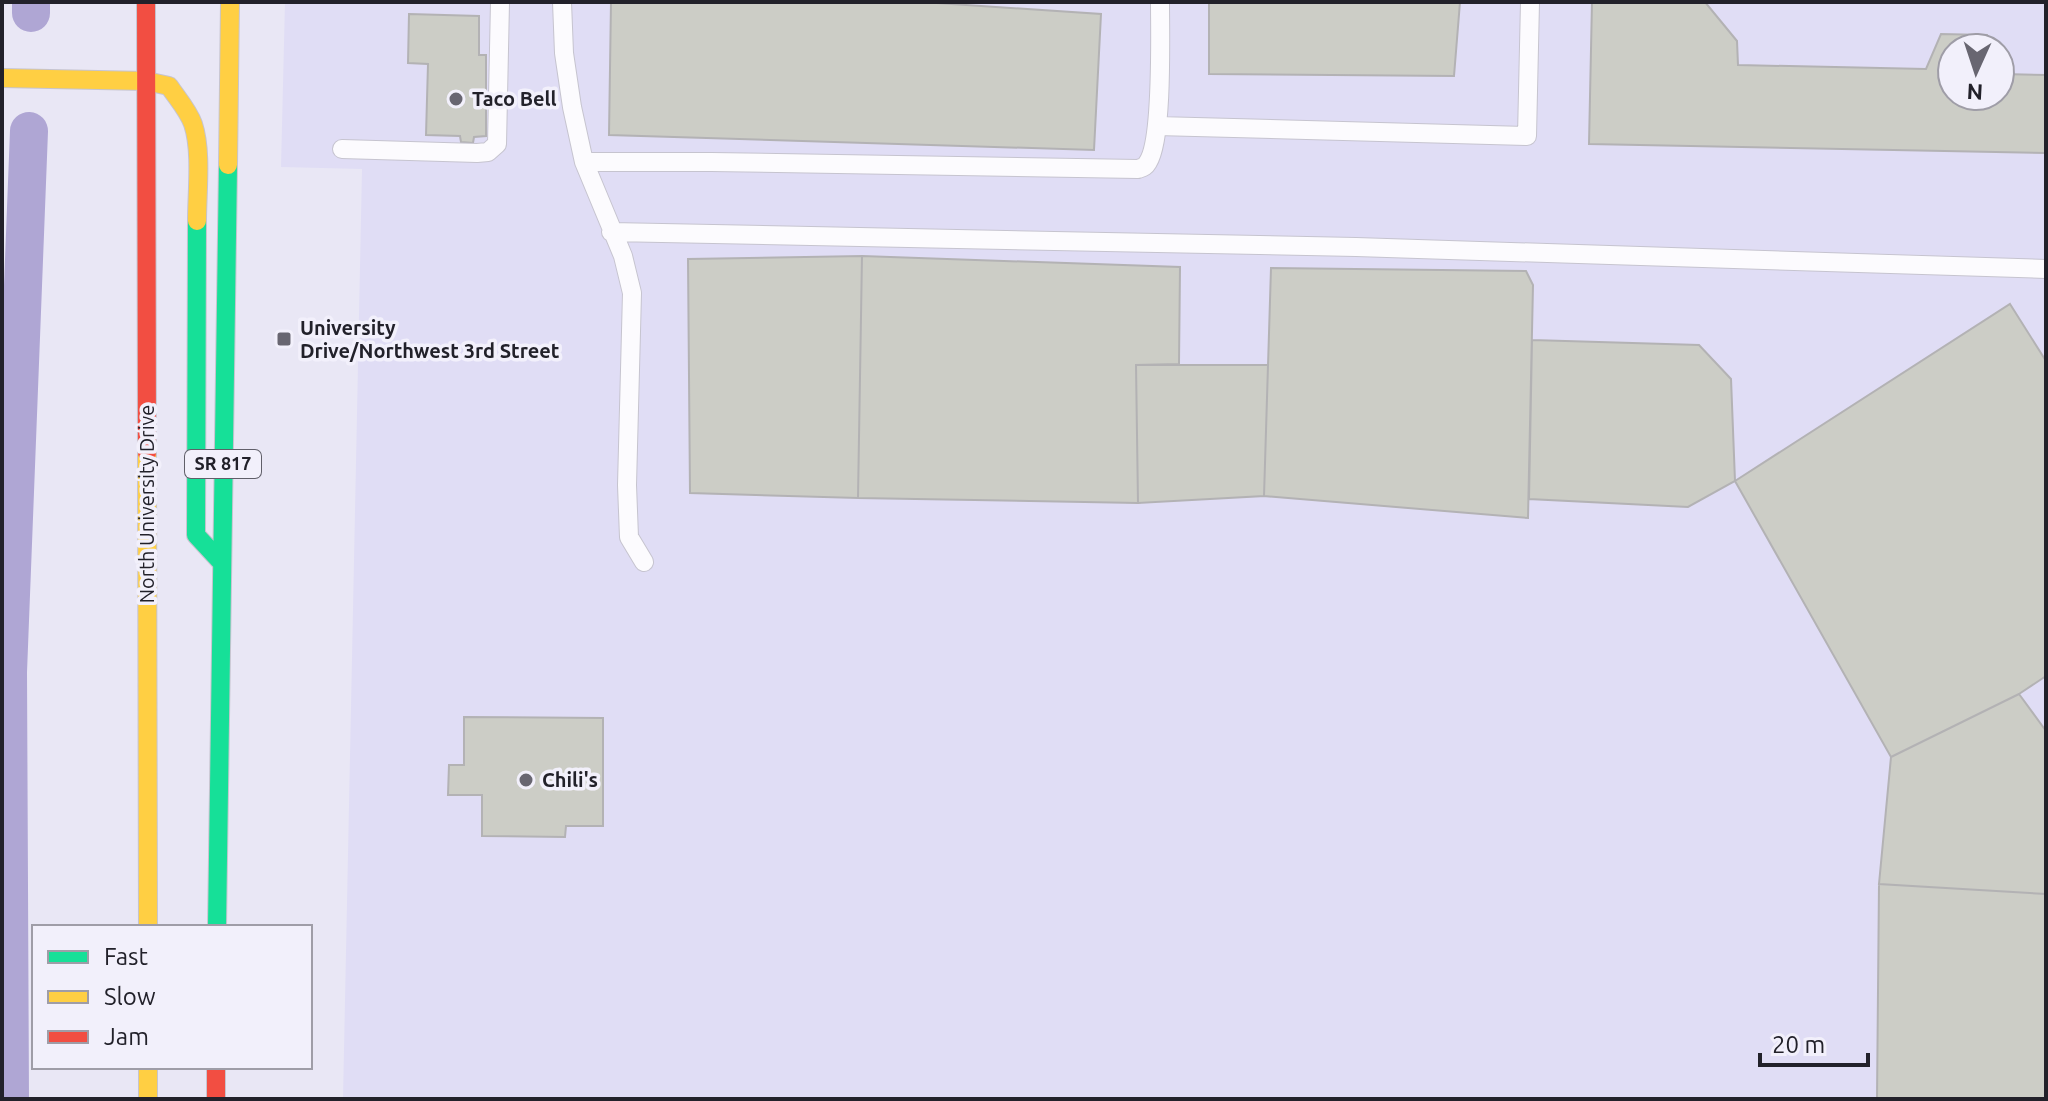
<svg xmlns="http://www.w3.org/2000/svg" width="2048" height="1101" viewBox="0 0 2048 1101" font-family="Ubuntu,sans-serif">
  <rect width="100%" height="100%" fill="#e9e7f5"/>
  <path fill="#e0ddf5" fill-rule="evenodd" d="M285 2H2046V1099H343L362 169 281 167ZM1952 48H2000V96H1952Z"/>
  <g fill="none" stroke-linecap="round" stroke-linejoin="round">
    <path stroke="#afa6d4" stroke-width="38" d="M31 13V2
      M10 1099 8 672 29 131"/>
  </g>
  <path fill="#cccdc6" stroke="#b3b2b4" stroke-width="2" d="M611 2H922L1101 14 1094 150 609 135Z
    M1209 2H1460L1454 76 1209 74Z
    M1592 2H1705L1737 41 1738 65 1926 69 1941 34 1987 35 1992 48H1952V96H2000V68L2002 74 2046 75V153L1589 144Z
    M409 14 479 16V55H486V136L474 137 473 143 461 142 460 136 426 135 428 64 408 63Z
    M862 256 1180 267 1179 364 1136 365 1138 503 858 498Z
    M862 256 858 498 690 493 688 259Z
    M1271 268 1526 271 1533 285 1528 518 1264 496Z
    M2010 304 2046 361V676L2019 694 1891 757 1735 481Z
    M1532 340 1699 345 1731 379 1735 481 1688 507 1529 499Z
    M1136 365H1268L1264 496 1138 503Z
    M2019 694 2046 731V894L1879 884 1891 757Z
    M464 717 603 718V826H566L565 837 482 836V795H448L449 765H464Z
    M1879 884 2046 894V1099H1877Z"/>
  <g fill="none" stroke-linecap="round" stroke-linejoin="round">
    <defs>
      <path id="lane" d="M562 2 564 53 572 107 584 162 623 256 632 293 627 485 629 537 644 562
        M1157 126 1527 136 1530 2
        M342 149 477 153 488 152 497 144 500 2
        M584 162H711L1138 169C1144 167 1145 167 1148 162 1163 139 1160 35 1160 2
        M611 232 1356 247 2046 269"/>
      <path id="fast" d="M197 221 196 535 221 562
        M217 927 228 165"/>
      <path id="slow" d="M2 78 146 81 169 86C177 98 188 110 193 124 202 151 197 192 197 221
        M228 165 230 2
        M147 453 148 927
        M148 1067V1099"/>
      <path id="jam" d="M146 2 147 453
        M216 1067V1099"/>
    </defs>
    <use href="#lane" stroke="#c6c4cf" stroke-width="20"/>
    <use href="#fast" stroke="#c6c4cf" stroke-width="20"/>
    <use href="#slow" stroke="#c6c4cf" stroke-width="20"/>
    <use href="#jam" stroke="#c6c4cf" stroke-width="20"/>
    <use href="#lane" stroke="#fcfbfe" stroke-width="18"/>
    <use href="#fast" stroke="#16e098" stroke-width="18"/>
    <use href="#slow" stroke="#ffcf43" stroke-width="18"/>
    <use href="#jam" stroke="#f24e42" stroke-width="18"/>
  </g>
  <g fill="#686671" stroke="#f2f0fb" stroke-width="3">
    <circle cx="456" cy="99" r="8"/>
    <rect x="276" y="331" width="16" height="16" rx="4"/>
    <circle cx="526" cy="780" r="8"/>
  </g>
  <g text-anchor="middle" stroke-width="7" stroke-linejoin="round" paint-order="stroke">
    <rect fill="#f2f0fb" stroke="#605f69" stroke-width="2" x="185" y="450" width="76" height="28" rx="6"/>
    <g font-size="18" font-weight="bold" fill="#22212a">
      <text x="223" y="470">SR 817</text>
    </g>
    <g font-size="20" font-weight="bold" fill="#22212a" stroke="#f2f0fb" text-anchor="start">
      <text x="472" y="106">Taco Bell</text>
      <text x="300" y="335">University<tspan x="300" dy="23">Drive/Northwest 3rd Street</tspan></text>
      <text x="542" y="787">Chili's</text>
    </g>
    <g font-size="20" fill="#22212a" stroke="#f2f0fb">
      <text transform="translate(147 504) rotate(-90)" y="7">North University Drive</text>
    </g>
  </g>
  <rect width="2048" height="1101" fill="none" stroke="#22212a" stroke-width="8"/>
  <rect x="32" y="925" width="280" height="144" fill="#f2f0fb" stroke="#9f9da7" stroke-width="2"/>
  <rect x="48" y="951" width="40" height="12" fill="#16e098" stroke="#9f9da7" stroke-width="2"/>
  <text x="104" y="965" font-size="24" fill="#22212a">Fast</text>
  <rect x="48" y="991" width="40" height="12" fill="#ffcf43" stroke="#9f9da7" stroke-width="2"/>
  <text x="104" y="1005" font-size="24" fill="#22212a">Slow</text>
  <rect x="48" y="1031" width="40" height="12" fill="#f24e42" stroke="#9f9da7" stroke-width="2"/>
  <text x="104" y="1045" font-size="24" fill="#22212a">Jam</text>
  <g transform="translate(1976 72) rotate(183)"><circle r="38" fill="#f2f0fb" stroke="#9f9da7" stroke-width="2"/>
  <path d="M0-6L14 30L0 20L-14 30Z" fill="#686671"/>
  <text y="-12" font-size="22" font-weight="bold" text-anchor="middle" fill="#22212a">N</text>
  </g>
  <path d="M1760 1053v12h108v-12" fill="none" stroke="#22212a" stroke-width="4"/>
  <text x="1772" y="1053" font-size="24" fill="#22212a" stroke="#f2f0fb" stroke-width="6" paint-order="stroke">20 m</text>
</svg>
